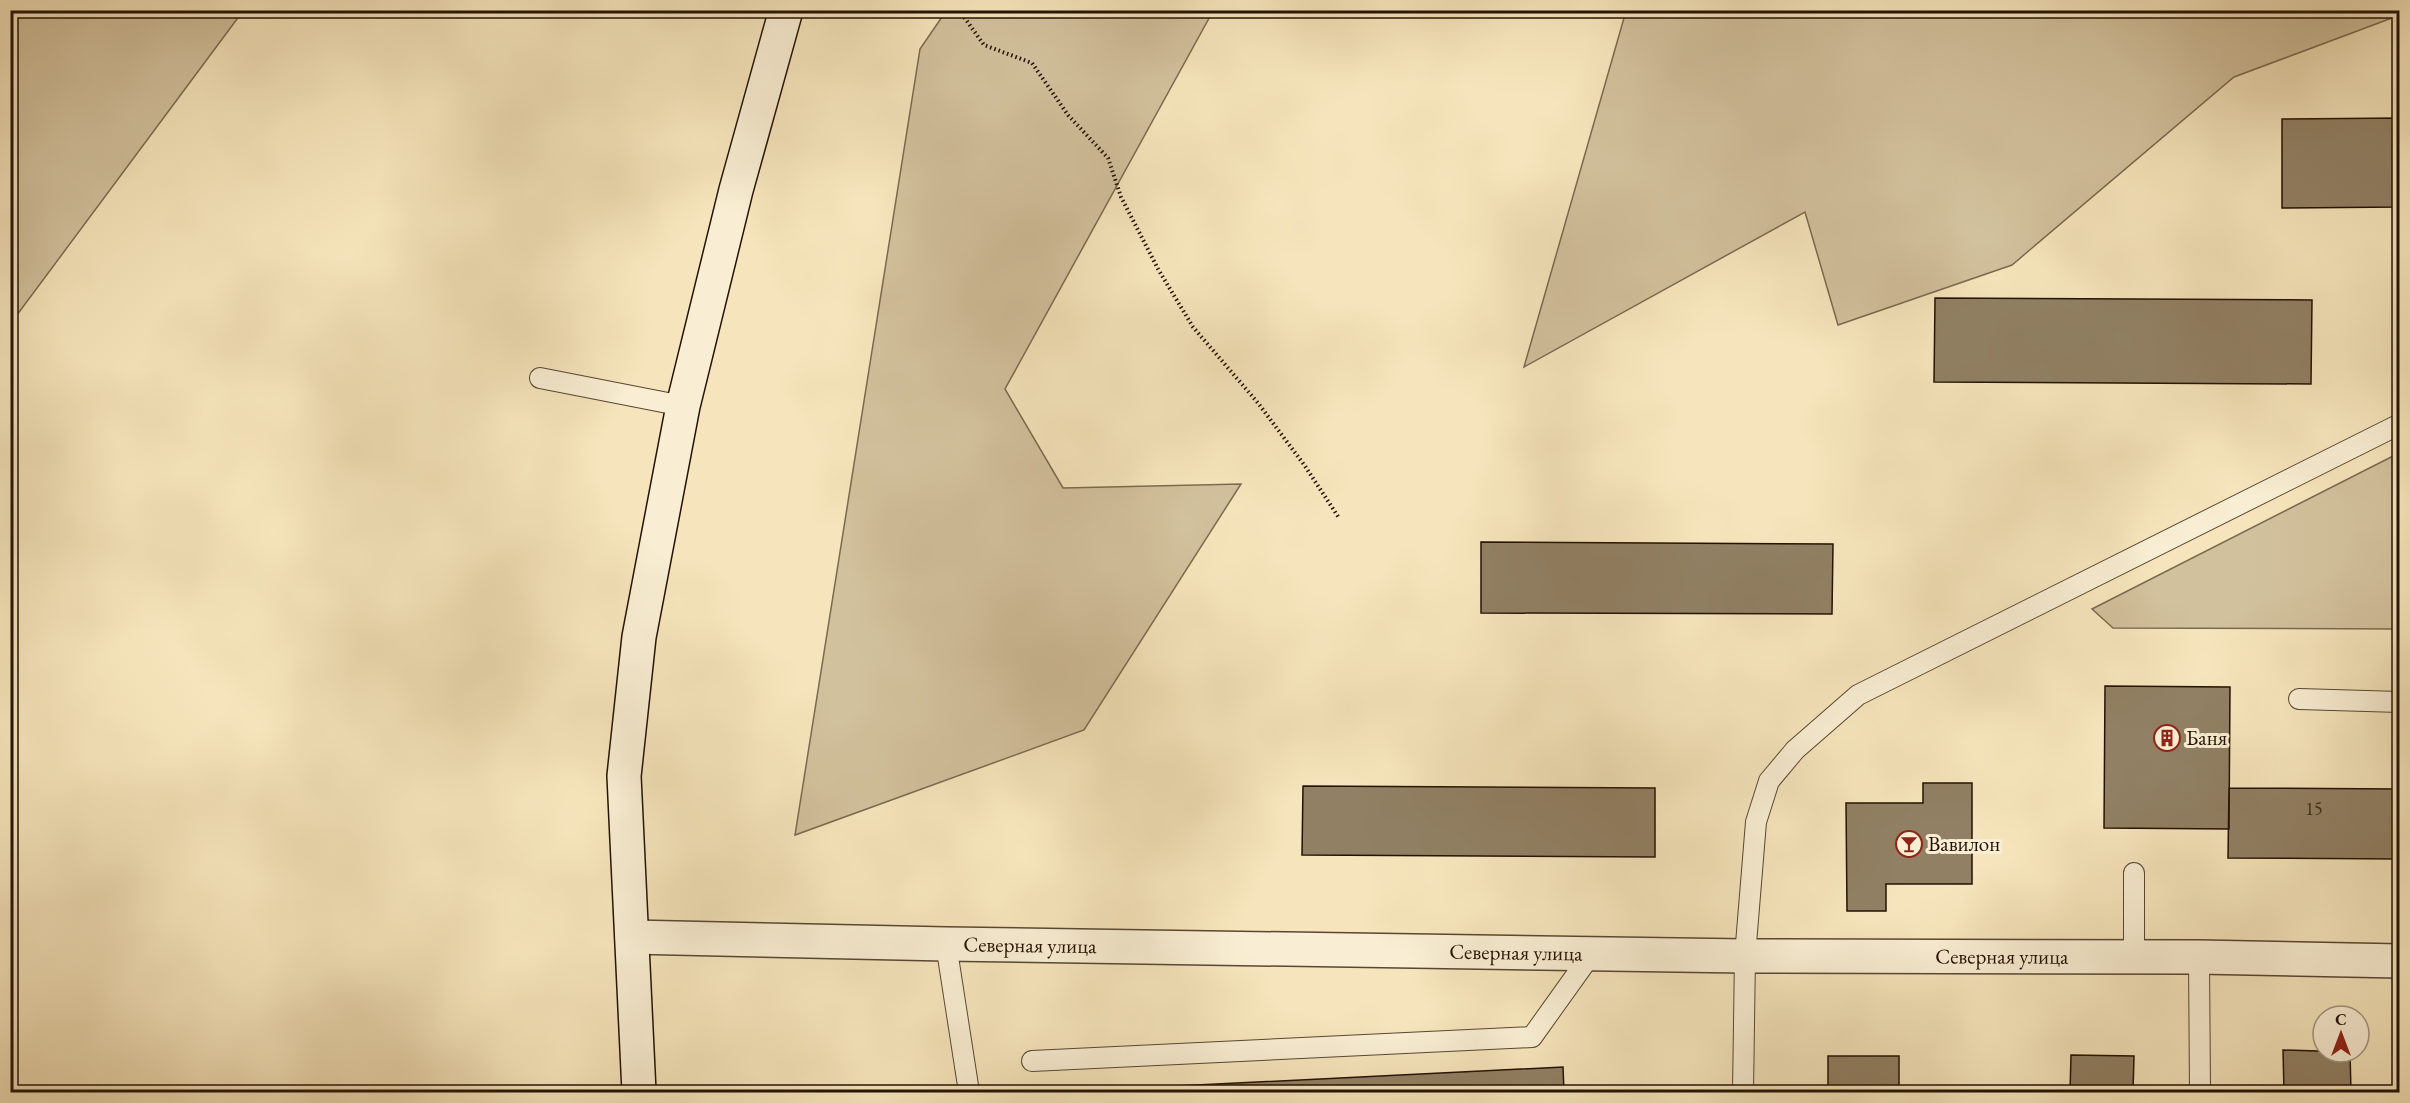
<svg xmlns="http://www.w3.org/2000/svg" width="2410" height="1103" viewBox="0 0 2410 1103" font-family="'EB Garamond',serif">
  <rect width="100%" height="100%" fill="#f6e5bc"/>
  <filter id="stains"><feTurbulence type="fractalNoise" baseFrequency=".00333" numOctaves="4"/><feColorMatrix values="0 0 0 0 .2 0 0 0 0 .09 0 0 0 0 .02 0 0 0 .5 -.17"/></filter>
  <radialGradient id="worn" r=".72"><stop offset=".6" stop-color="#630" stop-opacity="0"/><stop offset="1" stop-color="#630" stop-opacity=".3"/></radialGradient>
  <path fill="#d2c19d" stroke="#7a6a50" stroke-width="1.5" d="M11 10 243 11 11 323 10 11Z
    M946 11H1213L1005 389 1063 488 1241 484 1084 730 795 835 920 49Z
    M1626 11 2399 10 2400 15 2234 77 2012 265 1838 325 1805 212 1524 367Z
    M2399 453V629L2113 628 2092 609Z"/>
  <path fill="#918064" stroke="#231204" stroke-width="1.5" d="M2400 118V207L2282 208V119Z
    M1935 298 2312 300 2311 384 1934 382Z
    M1481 542 1833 544 1832 614 1481 613Z
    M2105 686 2230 687 2229 829 2104 828Z
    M1923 783H1972V884H1886V911H1847L1846 803H1923Z
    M1303 786 1655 788V857L1302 855Z
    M2229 788 2400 789V859L2228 858Z
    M2283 1050 2350 1052 2351 1092H2284Z
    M2071 1055 2134 1056 2133 1092H2070Z
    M1828 1056H1899V1092H1828Z
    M1563 1067 1564 1092H1075V1091Z"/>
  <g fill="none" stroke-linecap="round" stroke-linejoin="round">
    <defs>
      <path id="lane" d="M540 378 683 406
        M2299 699 2400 702
        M2134 873V957
        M946 944 969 1092
        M2199 957 2200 1092
        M1032 1061 1532 1037 1592 953
        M1743 1092 1745 956 1756 822 1769 781 1795 750 1858 695 2400 424"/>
      <g id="street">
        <path id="s1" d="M632 937 946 944 1745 956 2199 957 2400 961"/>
      </g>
      <path id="secondary" d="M639 1092 624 776 639 637 683 406 736 190 786 10"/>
    </defs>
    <use href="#lane" stroke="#584732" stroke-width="22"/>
    <use href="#street" stroke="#584732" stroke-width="36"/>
    <use href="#secondary" stroke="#231204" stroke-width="36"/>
    <path stroke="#231204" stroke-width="4" stroke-dasharray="1.5 3" stroke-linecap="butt" d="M959 10 984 45 1032 63 1068 115 1108 158 1121 197 1158 269 1193 327 1258 403 1305 466 1339 518"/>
    <use href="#lane" stroke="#f9eed3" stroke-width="20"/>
    <use href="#street" stroke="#f9eed3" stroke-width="33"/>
    <use href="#secondary" stroke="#f9eed3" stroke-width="33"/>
  </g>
  <defs>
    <symbol id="building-ring" viewBox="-11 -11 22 22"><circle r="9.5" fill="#f9eed3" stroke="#8f2418" stroke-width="1.5"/><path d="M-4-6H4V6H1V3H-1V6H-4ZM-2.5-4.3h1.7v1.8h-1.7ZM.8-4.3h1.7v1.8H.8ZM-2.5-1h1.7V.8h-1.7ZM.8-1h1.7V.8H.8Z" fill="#8f2418"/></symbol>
    <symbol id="bar-ring" viewBox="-11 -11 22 22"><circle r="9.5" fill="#f9eed3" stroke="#8f2418" stroke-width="1.5"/><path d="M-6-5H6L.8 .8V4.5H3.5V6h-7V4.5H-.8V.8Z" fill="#8f2418"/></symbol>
  </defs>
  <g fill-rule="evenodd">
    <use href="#building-ring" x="2152" y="723" width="30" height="30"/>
    <use href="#bar-ring" x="1894" y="829" width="30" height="30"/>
  </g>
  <g text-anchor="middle" stroke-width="6" stroke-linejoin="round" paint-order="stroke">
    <g font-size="18" fill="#3e2e1c">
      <text x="2314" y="815">15</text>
    </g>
    <g font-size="21" fill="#231204" stroke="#f9eed3" text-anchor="start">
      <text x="2186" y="745">Баня</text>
      <text x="1928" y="851">Вавилон</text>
    </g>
    <g font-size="21" fill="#231204" stroke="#f9eed3">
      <text dy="7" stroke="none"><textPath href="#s1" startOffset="398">Северная улица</textPath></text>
      <text dy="7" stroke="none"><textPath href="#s1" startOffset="884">Северная улица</textPath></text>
      <text dy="7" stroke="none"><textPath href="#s1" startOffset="1370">Северная улица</textPath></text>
    </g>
  </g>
  <rect width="2410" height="1103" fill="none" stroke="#f6e5bc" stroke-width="36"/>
  <rect x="12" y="12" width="2386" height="1079" fill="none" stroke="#231204" stroke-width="3"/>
  <rect x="18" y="18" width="2374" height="1067" fill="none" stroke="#231204" stroke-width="1.5"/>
  <g transform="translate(2341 1034)"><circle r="28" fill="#f9eed3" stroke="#a39680" stroke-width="1.5"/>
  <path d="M0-4.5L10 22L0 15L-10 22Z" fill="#8f2418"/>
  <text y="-9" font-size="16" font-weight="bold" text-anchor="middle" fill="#231204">С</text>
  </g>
  <rect width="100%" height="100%" filter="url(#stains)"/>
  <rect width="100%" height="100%" fill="url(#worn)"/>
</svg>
